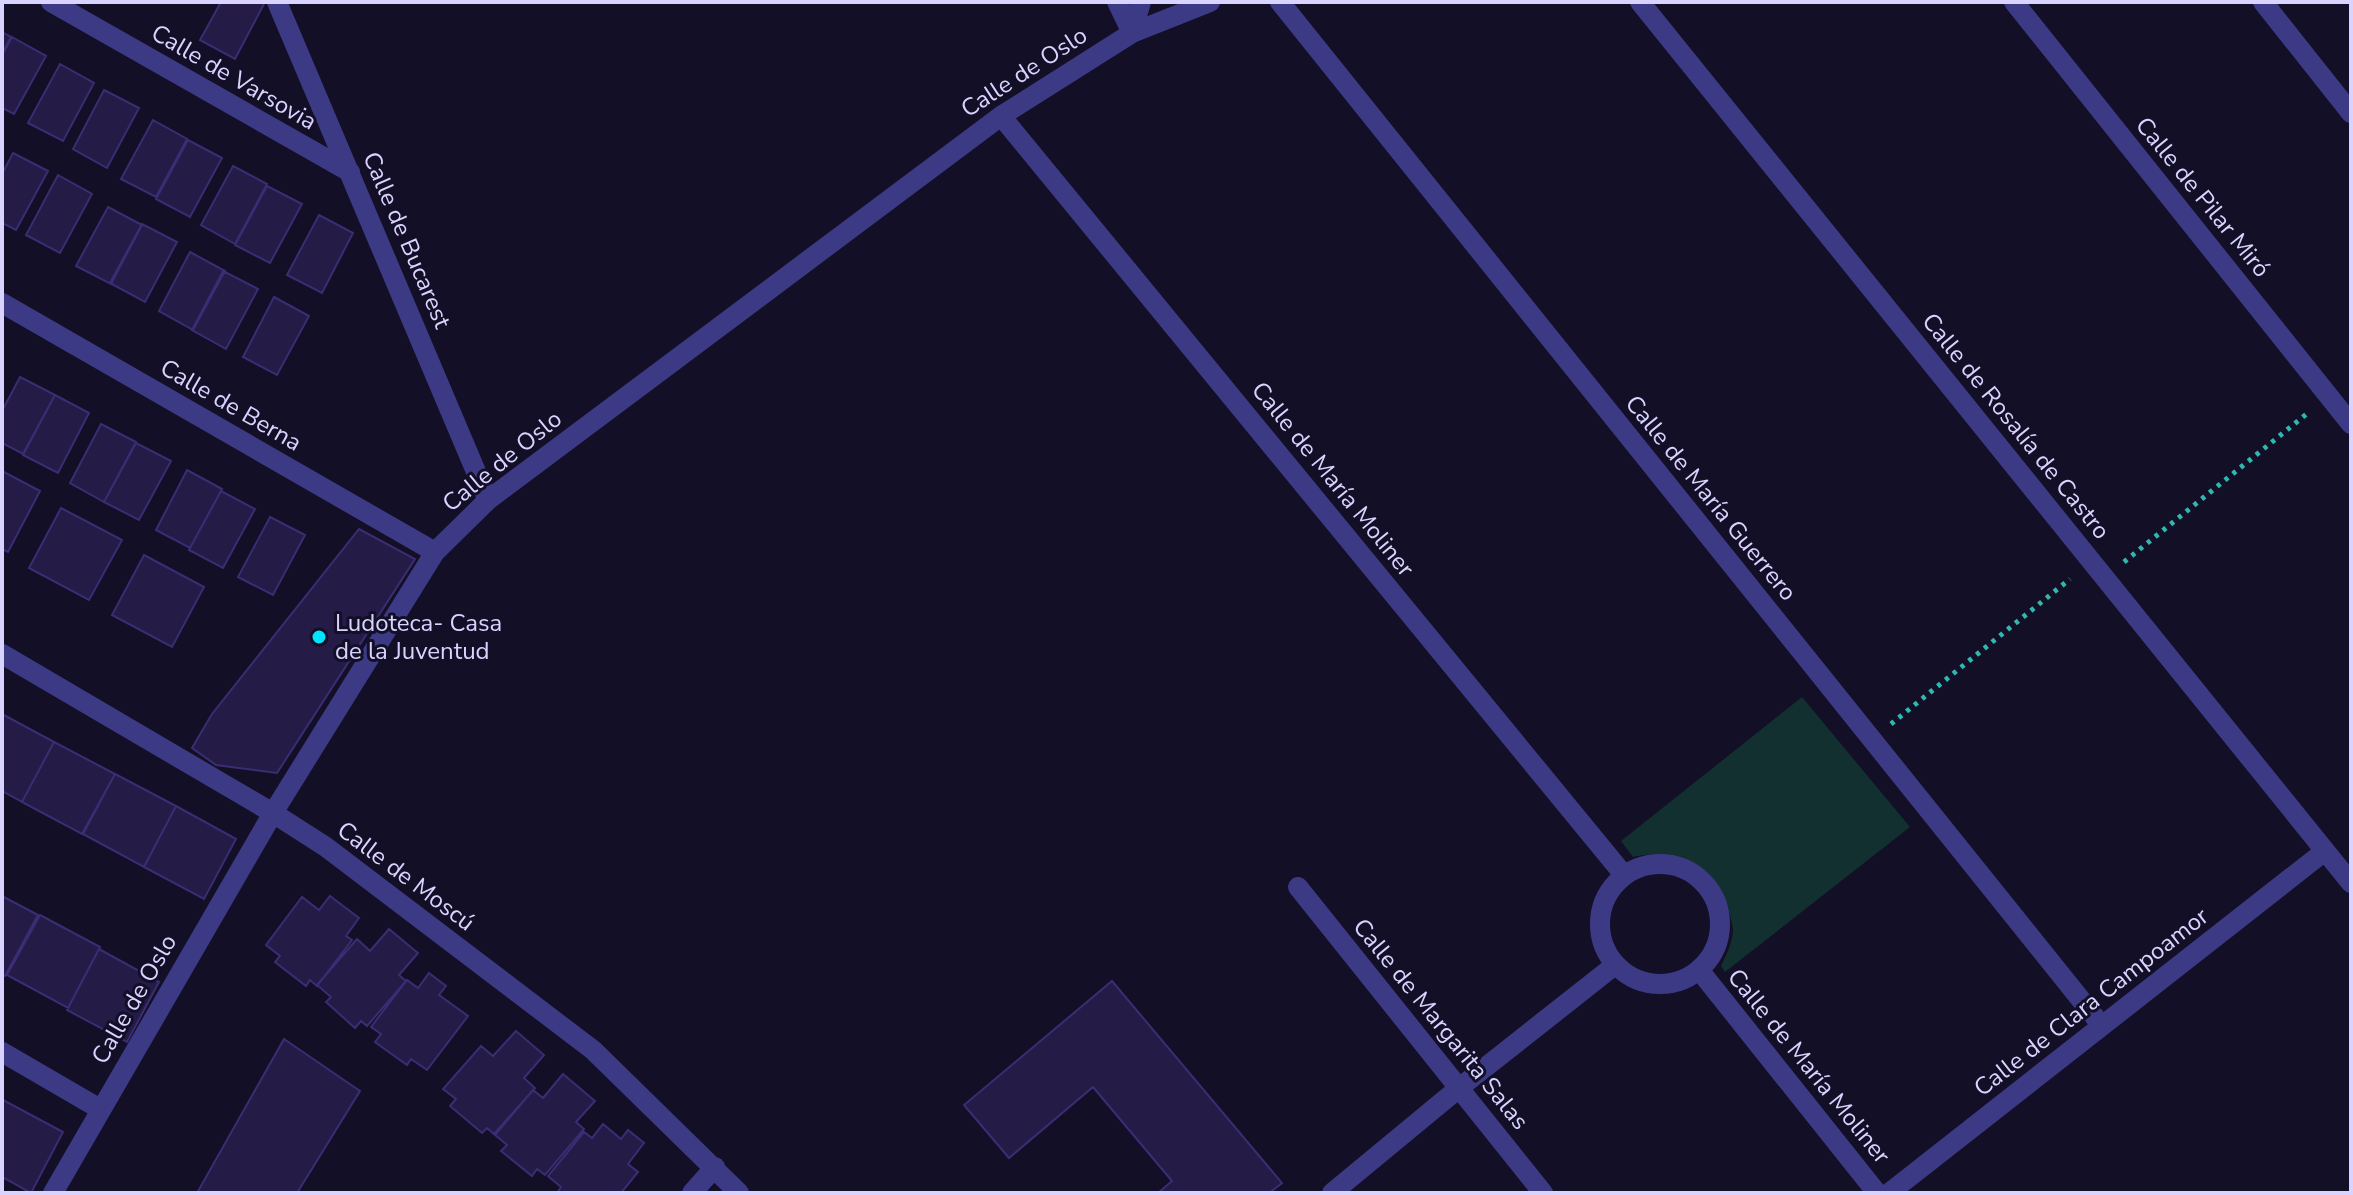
<svg xmlns="http://www.w3.org/2000/svg" width="2353" height="1195" viewBox="0 0 2353 1195" font-family="'Nunito Sans',sans-serif">
  <rect width="100%" height="100%" fill="#130f26"/>
  <path fill="#12302f" d="M1802 697 1910 827 1725 972 1721 966C1726 956 1733 941 1733 930 1733 925 1730 917 1729 912 1719 865 1676 847 1633 857L1621 841Z"/>
  <path fill="#241b47" stroke="#3b2d73" stroke-width="2" d="M221 2H265L235 59 200 40Z
    M2 32 11 37 2 54Z
    M12 37 46 56 14 114 2 108V55Z
    M60 64 94 83 63 141 28 123Z
    M104 90 139 108 107 168 73 149Z
    M153 120 187 139 156 197 121 179Z
    M188 140 222 158 190 217 156 199Z
    M13 153 48 171 16 230 2 223V174Z
    M233 166 267 184 235 244 201 225Z
    M58 175 92 194 60 253 26 235Z
    M267 186 302 204 270 263 235 245Z
    M108 207 142 225 111 284 76 266Z
    M319 215 353 233 322 293 287 275Z
    M142 224 177 242 145 302 110 283Z
    M190 252 225 271 193 330 159 311Z
    M223 271 258 289 226 349 192 330Z
    M274 297 309 316 277 375 243 357Z
    M20 377 55 395 23 454 2 443V411Z
    M55 395 89 413 58 473 23 455Z
    M101 424 136 442 104 502 70 483Z
    M136 443 171 461 139 520 104 502Z
    M187 470 222 489 190 548 156 530Z
    M2 471 40 491 8 552 2 549Z
    M221 491 255 509 223 568 189 550Z
    M61 508 122 540 89 600 29 568Z
    M270 517 305 535 273 595 238 577Z
    M359 529 415 559 277 773 216 765 192 748 212 714Z
    M144 555 204 587 172 647 112 615Z
    M2 714 54 742 22 802 2 791Z
    M54 742 115 774 82 834 22 802Z
    M115 774 176 806 144 867 83 834Z
    M176 806 236 839 204 899 144 867Z
    M2 896 38 915 5 976 2 974Z
    M330 896 359 918 346 936 352 940 317 986 310 980 306 986 275 962 280 956 266 945 302 897 319 910Z
    M40 915 100 947 68 1008 7 975Z
    M389 929 418 953 399 975 406 981 367 1026 361 1021 355 1028 326 1002 331 997 317 985 357 939 370 951Z
    M99 949 159 982 127 1042 67 1010Z
    M429 973 446 986 439 995 468 1016 427 1070 411 1059 407 1065 375 1042 381 1034 371 1027 407 980 418 988Z
    M1112 981 1282 1183 1269 1193H1158L1172 1181 1093 1087 1009 1158 964 1105Z
    M516 1031 544 1055 524 1078 535 1088 494 1134 487 1128 482 1133 450 1106 456 1099 443 1089 481 1046 493 1056Z
    M284 1039 360 1091 297 1193H197Z
    M563 1074 595 1101 576 1122 584 1129 545 1175 537 1169 532 1176 501 1151 507 1145 495 1135 533 1090 543 1098Z
    M3 1100 63 1132 31 1193 2 1177Z
    M603 1124 621 1139 628 1130 644 1143 628 1164 638 1172 621 1193H557L561 1187 548 1176 584 1132 592 1138Z"/>
  <g fill="none" stroke-linecap="round" stroke-linejoin="round">
    <path stroke="#2fb8b0" stroke-width="5" stroke-dasharray="4 6" stroke-linecap="butt" d="M2124 562 2309 412
      M1891 724 2070 579"/>
    <path stroke="#3d3a85" stroke-width="20" d="M51 2 350 172
      M277 2 488 500
      M1117 2 1132 33 1141 2
      M1280 2 2102 1026
      M1640 2 2351 883
      M2014 2 2351 424
      M2263 2 2351 113
      M1001 116 1624 875
      M2 303 435 552
      M2 654 273 813 326 847 593 1050 739 1193
      M1600 924a60 60 0 1 1 120 0a60 60 0 1 1-120 0Z
      M1298 887 1543 1193
      M1700 971 1877 1193
      M2 1052 100 1109
      M53 1193 273 813 435 552 488 500 1001 116 1132 33 1210 2
      M692 1193 715 1167
      M1332 1193 1459 1088 1615 965
      M1889 1193 2325 851"/>
  </g>
  <circle fill="#00e5ff" stroke="#130f26" stroke-width="3" cx="319" cy="637" r="8"/>
  <g text-anchor="middle" stroke-width="6" stroke-linejoin="round" paint-order="stroke">
    <g font-size="24" fill="#d9d4ff" stroke="#130f26">
      <text transform="translate(1024 72) rotate(-33)" y="8">Calle de Oslo</text>
      <text transform="translate(234 77) rotate(30)" y="8">Calle de Varsovia</text>
      <text transform="translate(2203 197) rotate(51)" y="8">Calle de Pilar Miró</text>
      <text transform="translate(407 240) rotate(67)" y="8">Calle de Bucarest</text>
      <text transform="translate(231 405) rotate(30)" y="8">Calle de Berna</text>
      <text transform="translate(2016 426) rotate(51)" y="8">Calle de Rosalía de Castro</text>
      <text transform="translate(502 461) rotate(-39)" y="8">Calle de Oslo</text>
      <text transform="translate(1333 479) rotate(51)" y="8">Calle de María Moliner</text>
      <text transform="translate(1711 498) rotate(51)" y="8">Calle de María Guerrero</text>
      <text transform="translate(406 876) rotate(37)" y="8">Calle de Moscú</text>
      <text transform="translate(134 999) rotate(-60)" y="8">Calle de Oslo</text>
      <text transform="translate(2091 1002) rotate(-38)" y="8">Calle de Clara Campoamor</text>
      <text transform="translate(1441 1024) rotate(51)" y="8">Calle de Margarita Salas</text>
      <text transform="translate(1809 1066) rotate(51)" y="8">Calle de María Moliner</text>
    </g>
    <g font-size="24" fill="#d9d4ff" stroke="#130f26" text-anchor="start">
      <text x="335" y="631">Ludoteca- Casa<tspan x="335" dy="28">de la Juventud</tspan></text>
    </g>
  </g>
  <rect width="2353" height="1195" fill="none" stroke="#d9d4ff" stroke-width="8"/>
</svg>
